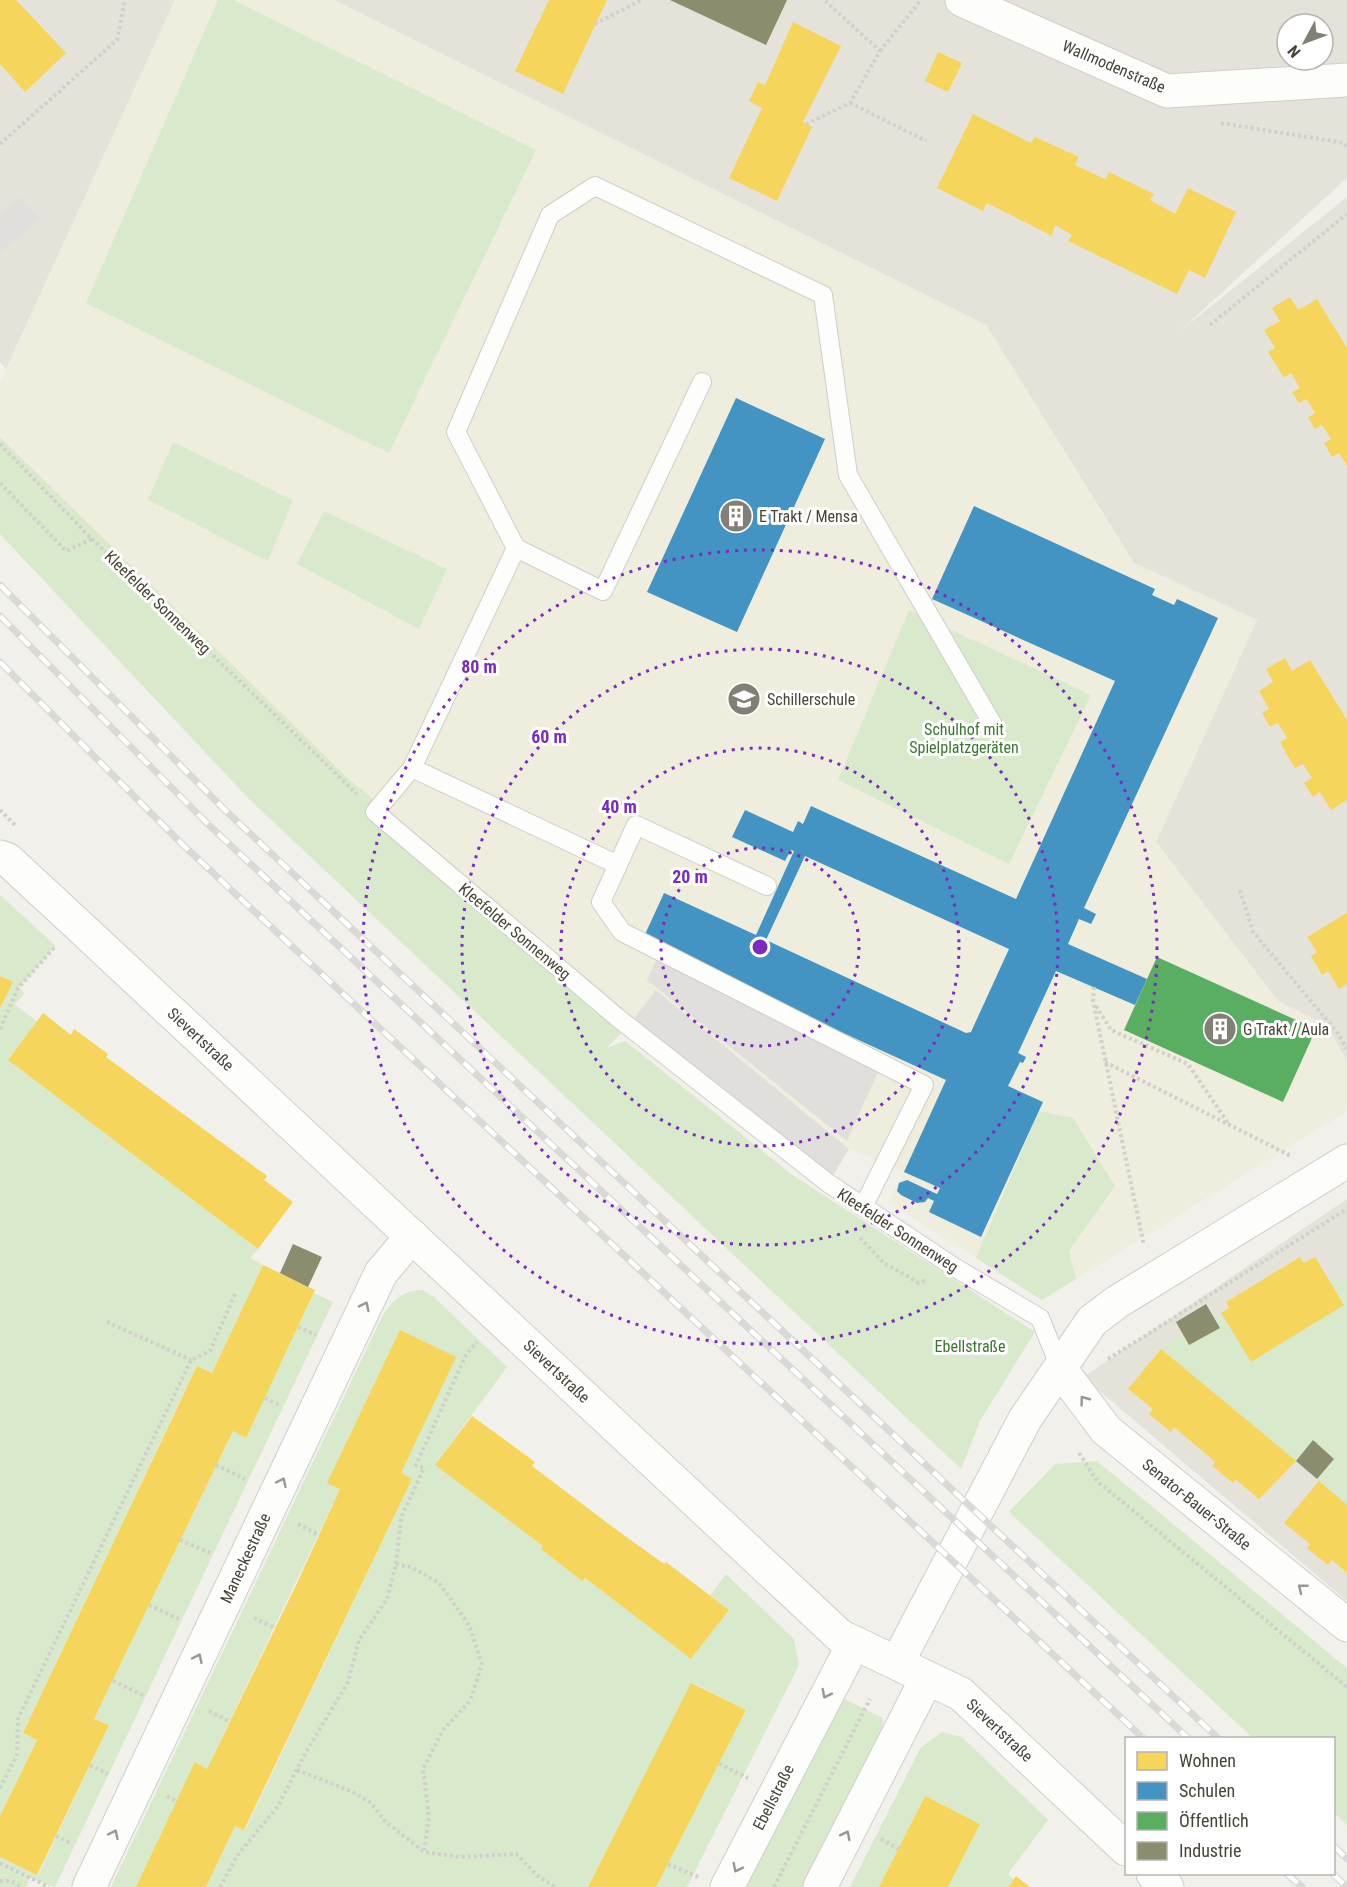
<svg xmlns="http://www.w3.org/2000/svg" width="1347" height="1887" viewBox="0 0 1347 1887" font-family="'Roboto Condensed',sans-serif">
  <rect width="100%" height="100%" fill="#f1f0eb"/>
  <path fill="#e5e3d9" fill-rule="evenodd" d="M0 0H175L6 369 0 362Z
    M334 0H1347V178L1180 331 1347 197V1061L1326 1025 1278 1001 1156 842 1257 620 1134 563 986 325ZM1287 24H1323V60H1287Z
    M1347 1199V1601L1083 1377Z"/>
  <path fill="#eeedde" d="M175 0H334L986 325 1134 563 1257 620 1156 842 1278 1001 1326 1025 1347 1061V1111L1042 1300 888 1202 904 1172 849 1149 656 990 633 1020 349 779 0 437V384Z"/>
  <path fill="#d9eacc" d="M218 0H234L536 150 389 453 86 303Z
    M0 437 349 779 633 1020 607 1048 625 1041 794 1176 1035 1332 981 1419 961 1469 249 799 0 534Z
    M173 442 293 500 268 561 148 500Z
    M324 511 447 569 419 629 297 564Z
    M909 610 1091 695 1009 864 838 780Z
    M0 895 56 946 19 987 24 993 15 1005 37 1021 8 1060 258 1249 250 1258 263 1265 212 1373 197 1366 178 1405 23 1733 37 1740 0 1816V1008L12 982 0 976Z
    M1039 1111 1073 1118 1115 1186 1069 1251 1076 1279 1042 1300 976 1258Z
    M1344 1275 1347 1280V1505L1317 1479 1334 1459 1313 1441 1296 1461 1161 1349 1183 1334 1189 1345 1219 1328 1213 1317 1221 1313 1251 1361 1343 1304 1331 1283Z
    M422 1290 433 1296 507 1367 435 1465 543 1546 541 1549 582 1581 585 1578 691 1659 729 1610 710 1595 726 1574 794 1639 799 1665 687 1887H656L746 1710 692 1683 588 1887H206L235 1826 245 1830 412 1479 401 1473 328 1483 340 1489 207 1769 196 1763 136 1887H111L381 1319C391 1301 401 1291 422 1290Z
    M314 1293 333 1302 55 1887 30 1878 26 1887H0V1857L38 1875 109 1725 94 1719 233 1431 246 1437Z
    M1097 1461 1347 1668V1825L1334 1813V1738H1253L1009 1512 1055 1464Z
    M842 1698 883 1718 881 1736 805 1887H739Z
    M942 1732 962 1737 1048 1820 1008 1874 1013 1879 1008 1887H948L980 1824 925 1796 879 1887H850L921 1747Z"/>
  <path fill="#e0dfdb" d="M19 196 39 218 0 254V214Z
    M660 952 886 1054 847 1141 647 980Z
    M656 990 849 1149 828 1183 628 1026Z"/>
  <path fill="#f6d55c" d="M0 0H16L66 53 25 92 0 64Z
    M549 0H607L563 94 515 71Z
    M793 22 841 46 803 122 812 127 777 201 729 178 762 108 749 101 758 82 765 85Z
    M938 52 962 63 948 92 925 81Z
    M973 114 1031 143 1035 137 1079 157 1075 165 1105 179 1109 172 1154 194 1150 200 1175 214 1188 188 1236 212 1205 278 1189 270 1177 294 1068 241 1072 235 1055 225 1052 236 987 203 983 211 937 188Z
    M1290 297 1298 310 1317 299 1347 348V465L1339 453 1332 457 1324 443 1331 439 1322 425 1315 429 1308 418 1315 413 1306 399 1299 403 1292 392 1300 388 1291 373 1284 378 1268 352 1275 348 1264 330 1280 321 1272 308Z
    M1285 658 1292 671 1310 660 1347 720V800L1331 810 1320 792 1313 797 1304 783 1312 778 1303 764 1295 768 1287 755 1280 742 1287 738 1278 723 1270 727 1262 713 1269 709 1259 691 1273 682 1266 669Z
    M1347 913V984L1339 989 1328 971 1322 975 1311 956 1317 952 1307 937Z
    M0 976 13 982 0 1008Z
    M43 1013 71 1035 74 1029 108 1054 106 1057 267 1176 264 1180 293 1202 258 1249 8 1060Z
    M1300 1257 1304 1263 1315 1257 1344 1305 1251 1362 1221 1313 1229 1308 1226 1302Z
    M263 1265 315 1290 246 1438 233 1431 94 1719 109 1725 37 1875 0 1857V1816L37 1740 23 1733 197 1366 212 1373Z
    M400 1330 456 1357 401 1473 412 1479 244 1830 235 1826 206 1887H136L195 1762 207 1769 298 1581 340 1489 327 1483Z
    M1161 1349 1296 1461 1259 1499 1236 1480 1233 1483 1212 1466 1215 1462 1174 1427 1171 1432 1149 1414 1153 1409 1128 1389Z
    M472 1416 535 1462 532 1466 614 1528 664 1564 666 1562 729 1610 691 1659 585 1578 582 1581 541 1549 543 1546 435 1465Z
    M1319 1481 1347 1505V1573L1332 1560 1328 1565 1307 1548 1310 1544 1284 1523Z
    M691 1683 746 1710 692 1817 656 1887H588Z
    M925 1796 980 1824 948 1887H879Z
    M1016 1876 1030 1887H1008Z"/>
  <path fill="#4393c3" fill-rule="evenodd" d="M736 398 825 439 737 632 647 592Z
    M974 506 1155 589 1152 595 1174 605 1177 599 1218 618 1084 908 1096 914 1091 924 1079 919 1068 944 1147 979 1135 1005 1056 971 1018 1053 1026 1057 1023 1063 1020 1062 1008 1086 1043 1102 981 1237 929 1212 934 1201 928 1198 925 1202 917 1203 901 1195 897 1191 899 1183 907 1180 937 1194 940 1188 904 1172 946 1080 642 941 664 893 756 935 794 851 791 850 785 861 732 837 745 810 793 832 798 821 803 824 811 806 1016 899 1115 681 932 599ZM805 856 1009 949 971 1032 966 1033 766 940Z"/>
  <path fill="#5aae61" d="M1157 957 1316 1029 1283 1102 1124 1030Z"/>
  <path fill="#8c8c6e" d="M670 0H787L766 45Z
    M293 1244 322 1257 308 1287 280 1273Z
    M1206 1304 1220 1328 1189 1345 1176 1322Z
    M1313 1440 1334 1459 1317 1479 1296 1461Z"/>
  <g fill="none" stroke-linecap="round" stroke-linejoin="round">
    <defs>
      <path id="lane" d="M702 382 603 591 516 548 412 768 375 812 618 1018 828 1183 954 1267 1040 1318 1061 1370
        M516 548 456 432 550 215 595 186 823 295 848 475 996 730
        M412 768 618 865
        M767 886 636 825 601 902 622 932 924 1085 863 1207"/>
      <path id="street" d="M962 0 1167 91 1347 80
        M0 857 8 860 76 923 840 1636 961 1694 1126 1849
        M1061 1370 1106 1430 1347 1625
        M897 1663 1025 1419 1092 1321 1117 1302 1347 1161
        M1153 1874 1167 1887
        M89 1887 381 1273 412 1236
        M727 1887 854 1643
        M820 1887 927 1678"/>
    </defs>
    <use href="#lane" stroke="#cfcec9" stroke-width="20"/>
    <use href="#street" stroke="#cfcec9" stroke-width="35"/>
    <path stroke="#d1d0cc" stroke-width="4" stroke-dasharray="3 3" stroke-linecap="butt" d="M595 24 642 0
      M880 51 921 0
      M850 103 926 141
      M1221 123 1344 143 1347 149
      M806 124 850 103 880 51 824 0
      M0 144 117 40 125 0
      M1210 325 1347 214
      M0 444 92 539 357 794
      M0 483 66 551 92 539
      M0 810 17 827
      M1240 890 1253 932 1337 1032 1347 1049
      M1094 987 1093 1001 1144 1246
      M1096 1006 1111 1030 1188 1064 1228 1123
      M0 1029 18 988 54 948
      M1105 1062 1291 1156
      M860 1238 884 1263 919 1283 926 1280
      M107 1322 191 1360
      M298 1327 316 1335
      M1108 1359 1347 1209
      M265 1398 281 1406
      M1079 1453 1097 1481 1347 1687
      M216 1465 245 1479
      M298 1524 319 1535
      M180 1540 213 1554
      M396 1564 411 1567 439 1583 469 1625 482 1664 470 1701 443 1730 423 1769 429 1817 424 1852
      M149 1605 181 1620
      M254 1618 275 1628
      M113 1681 145 1696
      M209 1711 230 1722
      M719 1764 748 1778
      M90 1765 108 1774
      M297 1770 353 1792 371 1803 385 1821 424 1852 459 1857 516 1854 539 1877 555 1887
      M0 1788 17 1755 18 1719 191 1360 210 1351 236 1292
      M167 1796 177 1801
      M56 1836 72 1844
      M881 1839 899 1849
      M0 1863 49 1887
      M668 1864 698 1877
      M0 1881H11L22 1887
      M220 1887 237 1856 278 1806 306 1752 348 1682 359 1640 387 1599 396 1564 401 1518 424 1468 416 1465 466 1355 477 1342
      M774 1887 870 1699"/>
    <use href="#lane" stroke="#fdfdfc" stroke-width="18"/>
    <use href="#street" stroke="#fdfdfc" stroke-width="33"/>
    <defs>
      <path id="rail" d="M0 585 227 812 1218 1738
        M0 616 211 827 1188 1738
        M0 662 183 845 1143 1738
        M1334 1846 1347 1859
        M1287 1874 1302 1887
        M1333 1874 1347 1887"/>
    </defs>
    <use href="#rail" stroke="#d9d9d8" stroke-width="7"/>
    <use href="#rail" stroke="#fff" stroke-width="4.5" stroke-dasharray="14" stroke-linecap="butt"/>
  </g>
  <defs><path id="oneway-chevron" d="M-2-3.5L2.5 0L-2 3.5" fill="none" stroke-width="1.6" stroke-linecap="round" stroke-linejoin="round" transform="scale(1.5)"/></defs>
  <g stroke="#999790">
    <use href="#oneway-chevron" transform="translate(365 1306) rotate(-64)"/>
    <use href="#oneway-chevron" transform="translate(1084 1400) rotate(-127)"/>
    <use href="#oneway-chevron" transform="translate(282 1482) rotate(-65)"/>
    <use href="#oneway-chevron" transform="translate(1302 1588) rotate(-141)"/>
    <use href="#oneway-chevron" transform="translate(198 1658) rotate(-65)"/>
    <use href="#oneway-chevron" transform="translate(826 1694) rotate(117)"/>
    <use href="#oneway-chevron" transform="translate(114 1834) rotate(-65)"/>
    <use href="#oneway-chevron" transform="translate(846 1835) rotate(-63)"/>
    <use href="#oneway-chevron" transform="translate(737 1868) rotate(117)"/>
  </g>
  <g fill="none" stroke="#7b2cbf" stroke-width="3" stroke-dasharray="3 6">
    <circle cx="760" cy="947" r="99"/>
    <circle cx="760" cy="947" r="199"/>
    <circle cx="760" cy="947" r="298"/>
    <circle cx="760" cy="947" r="397"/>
  </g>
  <defs>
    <symbol id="building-disc" viewBox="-11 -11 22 22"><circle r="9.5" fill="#828076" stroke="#fff"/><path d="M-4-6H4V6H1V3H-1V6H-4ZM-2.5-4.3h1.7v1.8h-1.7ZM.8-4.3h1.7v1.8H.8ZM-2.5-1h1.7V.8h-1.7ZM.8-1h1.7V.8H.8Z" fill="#fff"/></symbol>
    <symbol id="school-disc" viewBox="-11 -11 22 22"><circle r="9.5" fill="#828076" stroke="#fff"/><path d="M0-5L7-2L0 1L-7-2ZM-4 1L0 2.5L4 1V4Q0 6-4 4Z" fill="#fff"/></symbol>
  </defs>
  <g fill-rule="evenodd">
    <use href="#building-disc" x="717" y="497" width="38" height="38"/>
    <use href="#school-disc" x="725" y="680" width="38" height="38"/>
    <use href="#building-disc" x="1201" y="1010" width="38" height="38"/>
  </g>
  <g text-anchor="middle" stroke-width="6" stroke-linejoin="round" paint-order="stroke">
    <g font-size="16" fill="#474437" stroke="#fff">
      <text transform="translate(1114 66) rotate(23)" y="6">Wallmodenstraße</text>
      <text transform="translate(158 602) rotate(44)" y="6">Kleefelder Sonnenweg</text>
      <text transform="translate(515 931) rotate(40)" y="6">Kleefelder Sonnenweg</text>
      <text transform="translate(201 1039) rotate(43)" y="6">Sievertstraße</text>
      <text transform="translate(898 1230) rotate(33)" y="6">Kleefelder Sonnenweg</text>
      <text transform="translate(557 1371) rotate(43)" y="6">Sievertstraße</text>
      <text transform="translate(1197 1504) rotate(39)" y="6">Senator-Bauer-Straße</text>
      <text transform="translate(245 1558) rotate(-65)" y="6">Maneckestraße</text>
      <text transform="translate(1000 1730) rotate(43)" y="6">Sievertstraße</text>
      <text transform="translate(773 1797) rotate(-63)" y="6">Ebellstraße</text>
    </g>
    <g font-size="16" fill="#474437" stroke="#fff" text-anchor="start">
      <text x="759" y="522">E Trakt / Mensa</text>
      <text x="767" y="705">Schillerschule</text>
      <text x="1243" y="1035">G Trakt / Aula</text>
    </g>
    <g font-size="16" fill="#3a762d" stroke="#fff">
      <text x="964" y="735">Schulhof mit<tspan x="964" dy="18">Spielplatzgeräten</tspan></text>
      <text x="970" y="1352">Ebellstraße</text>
    </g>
  </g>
  <circle cx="760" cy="947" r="9" fill="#7b2cbf" stroke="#fff" stroke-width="3"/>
  <g font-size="18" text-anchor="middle" font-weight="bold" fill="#7b2cbf" stroke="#fff" stroke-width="6" stroke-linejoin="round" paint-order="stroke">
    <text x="479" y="673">80 m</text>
    <text x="549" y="743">60 m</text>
    <text x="619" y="813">40 m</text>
    <text x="690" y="883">20 m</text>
  </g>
  <rect x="1125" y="1737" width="210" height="138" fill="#ffffff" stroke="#b5b4af" stroke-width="1.5"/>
  <rect x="1137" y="1752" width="30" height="18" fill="#f6d55c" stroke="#b5b4af" stroke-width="1.5"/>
  <text x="1179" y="1767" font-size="18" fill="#474437">Wohnen</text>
  <rect x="1137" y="1782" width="30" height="18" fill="#4393c3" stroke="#b5b4af" stroke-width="1.5"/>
  <text x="1179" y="1797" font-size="18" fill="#474437">Schulen</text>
  <rect x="1137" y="1812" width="30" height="18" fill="#5aae61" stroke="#b5b4af" stroke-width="1.5"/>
  <text x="1179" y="1827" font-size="18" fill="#474437">Öffentlich</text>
  <rect x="1137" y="1842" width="30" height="18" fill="#8c8c6e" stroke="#b5b4af" stroke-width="1.5"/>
  <text x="1179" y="1857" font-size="18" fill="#474437">Industrie</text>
  <g transform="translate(1305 42) rotate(229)"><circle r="28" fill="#ffffff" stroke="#b5b4af" stroke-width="1.5"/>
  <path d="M0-4.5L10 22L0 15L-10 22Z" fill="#828076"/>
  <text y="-9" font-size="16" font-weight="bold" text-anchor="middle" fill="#474437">N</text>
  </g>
</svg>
